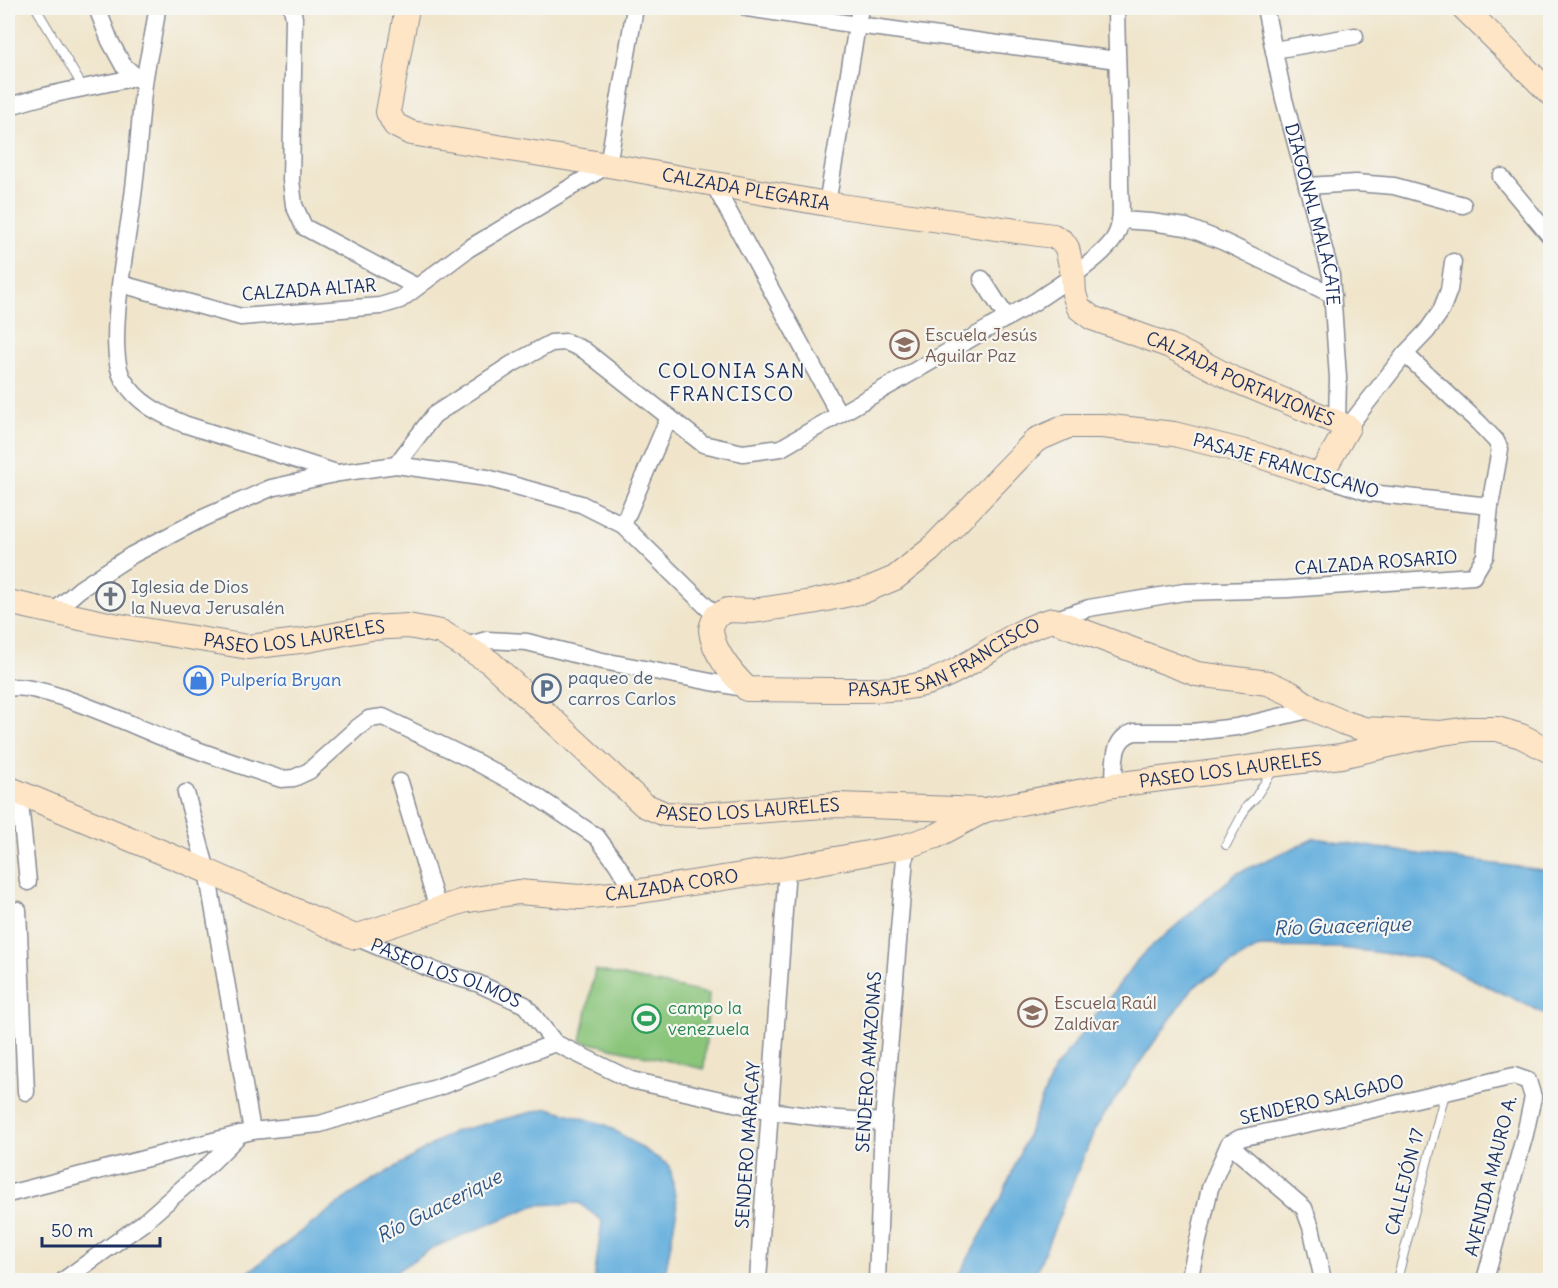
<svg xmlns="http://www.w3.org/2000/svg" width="1558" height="1288" viewBox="0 0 1558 1288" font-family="Delius,sans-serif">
  <rect width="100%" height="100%" fill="#f6f6f2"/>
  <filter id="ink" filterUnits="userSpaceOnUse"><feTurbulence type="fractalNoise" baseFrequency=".0167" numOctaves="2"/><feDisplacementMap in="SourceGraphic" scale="12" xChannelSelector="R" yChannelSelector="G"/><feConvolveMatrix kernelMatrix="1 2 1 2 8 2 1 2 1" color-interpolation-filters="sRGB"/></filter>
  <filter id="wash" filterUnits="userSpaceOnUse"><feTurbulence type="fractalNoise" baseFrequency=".008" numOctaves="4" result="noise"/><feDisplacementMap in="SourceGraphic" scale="24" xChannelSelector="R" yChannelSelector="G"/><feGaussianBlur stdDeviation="1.35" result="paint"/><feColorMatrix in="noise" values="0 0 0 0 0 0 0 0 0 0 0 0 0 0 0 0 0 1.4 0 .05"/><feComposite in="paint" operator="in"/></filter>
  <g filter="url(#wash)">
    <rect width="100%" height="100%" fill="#f0e5cb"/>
    <path fill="#8ac57a" stroke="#527a6c" stroke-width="1.5" d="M595 970 709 994 704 1069 581 1041Z"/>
    <path fill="#65afdd" stroke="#406f9e" stroke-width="1.5" d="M1315 838 1424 855 1543 870 1550 875V1016L1430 959 1341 948 1259 947 1194 986 1145 1055 1096 1127 1033 1280H956L1001 1199 1054 1070 1141 956 1236 874Z
      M548 1108 606 1125 670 1166 677 1209 664 1280H594L602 1221 579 1203 536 1205 432 1248 383 1280H238L350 1195 453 1132Z"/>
  </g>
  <g filter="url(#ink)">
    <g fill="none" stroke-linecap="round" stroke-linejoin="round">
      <defs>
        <path id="lane" d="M36 8 84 89
          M8 12 11 8
          M1226 845 1247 806 1255 798 1273 770
          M1397 1280 1445 1093"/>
        <g id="street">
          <path d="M97 8 110 41 123 65 142 82"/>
          <path d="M157 8C155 33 147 59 144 84 139 124 138 163 132 203 127 242 105 348 123 379 137 403 160 414 184 424L337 473"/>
          <path d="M292 8 294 18 291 180 294 205 304 227 417 287"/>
          <path d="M747 8 857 25 1117 60"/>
          <path id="s1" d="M1265 8 1284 99 1331 275 1338 378 1337 423"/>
          <path d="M1274 50 1355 36"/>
          <path d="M8 107C50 92 93 87 137 77"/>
          <path d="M1501 177 1550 236"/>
          <path d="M714 185 839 414"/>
          <path d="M1307 186 1356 183 1394 186 1463 205"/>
          <path d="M827 204 860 8"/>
          <path d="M1120 220 1151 222 1186 227 1224 242 1333 295"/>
          <path d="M982 279 1007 318"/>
          <path d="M121 284 241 317 380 306 400 300 468 249 608 165 635 8"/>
          <path d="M1348 427 1405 354 1427 331 1441 311 1449 290 1453 262"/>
          <path d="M396 465 487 478 581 504 623 525 716 616"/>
          <path d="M1320 476 1370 493 1490 506"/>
          <path d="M623 525 669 417"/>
          <path d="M52 613 80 589 132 555 203 518 271 488 339 473 396 465 434 415 512 364 551 343 566 342 584 350 703 444 743 453 781 448 1036 301C1056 287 1104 257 1115 237 1124 222 1120 199 1120 183 1120 124 1117 66 1116 8"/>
          <path d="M1053 620 1089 608 1184 592 1288 589 1473 576 1485 556 1490 506 1500 449 1496 441 1479 423 1405 354"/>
          <path d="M465 646 487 640 527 642 598 660 747 689"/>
          <path d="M8 688C40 681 137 728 172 741 208 754 244 767 281 779L294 778 309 771 357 728 369 719 383 717 476 762 527 790 597 837 617 864 634 892"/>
          <path d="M400 782 438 909"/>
          <path d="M1114 785C1115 764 1111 738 1135 732H1192L1237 727 1313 709"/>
          <path d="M19 793 28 882"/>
          <path d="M186 793 207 871 252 1131"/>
          <path d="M18 910 26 1092"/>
          <path id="s2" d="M355 937 438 972 477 983 525 1005 555 1043 631 1080 770 1111 825 1118 883 1122"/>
          <path d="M1229 1144 1304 1208 1311 1227 1323 1280"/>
          <path d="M8 1194 252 1131 320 1124 436 1088 555 1043"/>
          <path d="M64 1280 143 1223 212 1162 240 1134"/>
          <path d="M758 1280 787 868"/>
          <path d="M877 1280 883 1122 906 846"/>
          <path d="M1189 1280 1210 1188 1229 1144 1240 1138 1357 1113 1514 1076 1528 1081 1533 1097 1525 1134 1485 1280"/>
        </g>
        <g id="secondary">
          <path id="s3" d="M407 8 388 112 395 125 411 133 608 165 827 204 1053 236 1063 242 1067 248 1073 275 1074 294 1079 308 1092 318 1170 346 1237 381 1348 427 1320 476 1257 455 1174 434 1102 426H1068L1036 440 930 550 895 578 864 591 812 602 753 611 728 610 716 616C714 620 711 626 711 630 713 653 732 674 747 689 778 689 809 690 839 690 870 690 901 691 930 682 974 667 1008 631 1053 620L1197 674 1268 683 1290 693 1313 709 1342 722 1364 729 1441 733"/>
          <path d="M1464 8 1550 93"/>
          <path id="s4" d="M8 602 108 624 248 647 308 640 371 628 408 626 441 632 490 662 644 805 665 814 701 815 838 805 985 810 1114 785 1341 756 1441 733 1470 729H1497L1521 736 1550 751"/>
          <path id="s5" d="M8 788 207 871 355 937 463 901 518 892 580 897 634 892 787 868 906 846 936 836 985 810"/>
        </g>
      </defs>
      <use href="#lane" stroke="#868a94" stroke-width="10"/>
      <use href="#street" stroke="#868a94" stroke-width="19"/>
      <use href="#secondary" stroke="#868a94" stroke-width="26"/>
      <use href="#lane" stroke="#fff" stroke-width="8"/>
      <use href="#street" stroke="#fff" stroke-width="16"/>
      <use href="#secondary" stroke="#fde5c5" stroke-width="24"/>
    </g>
  </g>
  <defs>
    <symbol id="school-ring" viewBox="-11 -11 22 22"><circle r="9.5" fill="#f6f6f2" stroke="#8d6e63" stroke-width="1.5"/><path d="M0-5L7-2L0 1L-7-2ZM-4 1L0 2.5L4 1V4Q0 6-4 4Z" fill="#8d6e63"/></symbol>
    <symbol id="church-ring" viewBox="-11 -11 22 22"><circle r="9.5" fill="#f6f6f2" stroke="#6b7280" stroke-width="1.5"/><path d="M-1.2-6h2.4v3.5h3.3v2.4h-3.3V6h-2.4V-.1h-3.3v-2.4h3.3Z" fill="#6b7280"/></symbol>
    <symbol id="shop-ring" viewBox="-11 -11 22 22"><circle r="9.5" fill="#f6f6f2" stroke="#3f7fe0" stroke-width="1.5"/><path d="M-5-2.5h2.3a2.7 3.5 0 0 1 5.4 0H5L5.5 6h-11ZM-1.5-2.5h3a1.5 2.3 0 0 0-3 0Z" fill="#3f7fe0"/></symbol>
    <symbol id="parking-ring" viewBox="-11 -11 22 22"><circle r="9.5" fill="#f6f6f2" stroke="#5c6f8a" stroke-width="1.5"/><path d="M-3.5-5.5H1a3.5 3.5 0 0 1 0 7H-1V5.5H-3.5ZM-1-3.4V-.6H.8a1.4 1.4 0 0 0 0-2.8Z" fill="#5c6f8a"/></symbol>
    <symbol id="stadium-ring" viewBox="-11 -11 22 22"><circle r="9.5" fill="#f6f6f2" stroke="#2e9e5b" stroke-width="1.5"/><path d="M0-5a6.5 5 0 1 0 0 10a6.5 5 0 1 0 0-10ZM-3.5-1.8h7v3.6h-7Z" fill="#2e9e5b"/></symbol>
  </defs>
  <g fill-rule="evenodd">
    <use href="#school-ring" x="888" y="328" width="33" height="33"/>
    <use href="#church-ring" x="94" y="580" width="33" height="33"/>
    <use href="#shop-ring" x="182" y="664" width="33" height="33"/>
    <use href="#parking-ring" x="530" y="672" width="33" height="33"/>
    <use href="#school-ring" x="1016" y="996" width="33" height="33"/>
    <use href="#stadium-ring" x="630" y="1002" width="33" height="33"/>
  </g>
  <g text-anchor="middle" stroke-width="4.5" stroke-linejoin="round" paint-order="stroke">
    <g font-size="18" fill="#1b2f5e" stroke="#f6f6f2">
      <text dy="6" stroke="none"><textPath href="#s3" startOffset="478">CALZADA PLEGARIA</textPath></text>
      <text dy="6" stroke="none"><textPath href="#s1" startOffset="212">DIAGONAL MALACATE</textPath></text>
      <text transform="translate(309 290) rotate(-4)" y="6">CALZADA ALTAR</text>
      <text dy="6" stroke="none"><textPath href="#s3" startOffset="1046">CALZADA PORTAVIONES</textPath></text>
      <text transform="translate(1286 466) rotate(16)" y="6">PASAJE FRANCISCANO</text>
      <text transform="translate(1376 563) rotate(-4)" y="6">CALZADA ROSARIO</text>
      <text dy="6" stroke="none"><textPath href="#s4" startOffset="291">PASEO LOS LAURELES</textPath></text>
      <text dy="6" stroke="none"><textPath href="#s3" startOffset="2186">PASAJE SAN FRANCISCO</textPath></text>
      <text dy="6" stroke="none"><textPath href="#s4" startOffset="1299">PASEO LOS LAURELES</textPath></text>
      <text dy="6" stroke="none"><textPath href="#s4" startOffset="813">PASEO LOS LAURELES</textPath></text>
      <text dy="6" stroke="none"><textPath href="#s5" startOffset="702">CALZADA CORO</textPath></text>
      <text dy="6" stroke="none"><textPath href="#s2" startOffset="98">PASEO LOS OLMOS</textPath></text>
      <text transform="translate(869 1062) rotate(-86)" y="6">SENDERO AMAZONAS</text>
      <text transform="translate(1322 1100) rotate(-13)" y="6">SENDERO SALGADO</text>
      <text transform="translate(748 1145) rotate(-86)" y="6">SENDERO MARACAY</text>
      <text transform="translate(1491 1176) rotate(-76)" y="6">AVENIDA MAURO A.</text>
      <text transform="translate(1405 1182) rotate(-76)" y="6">CALLEJÓN 17</text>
    </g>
    <g font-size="18" fill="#785e54" stroke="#f6f6f2" text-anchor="start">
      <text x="925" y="341">Escuela Jesús<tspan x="925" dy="21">Aguilar Paz</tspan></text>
      <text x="1054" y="1009">Escuela Raúl<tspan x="1054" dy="21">Zaldívar</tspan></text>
    </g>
    <g font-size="18" fill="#5b616d" stroke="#f6f6f2" text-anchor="start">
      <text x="131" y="593">Iglesia de Dios<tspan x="131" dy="21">la Nueva Jerusalén</tspan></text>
    </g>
    <g font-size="18" fill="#4e5e75" stroke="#f6f6f2" text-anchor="start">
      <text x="568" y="684">paqueo de<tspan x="568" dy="21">carros Carlos</tspan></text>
    </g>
    <g font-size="18" fill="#366cbe" stroke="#f6f6f2" text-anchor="start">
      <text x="220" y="686">Pulpería Bryan</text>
    </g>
    <g font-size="18" fill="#27864d" stroke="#f6f6f2" text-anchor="start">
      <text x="668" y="1014">campo la<tspan x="668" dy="21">venezuela</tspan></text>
    </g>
    <g font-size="20" letter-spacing="1.5" fill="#1b2f5e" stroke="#f6f6f2">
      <text x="732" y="378">COLONIA SAN<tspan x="732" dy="23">FRANCISCO</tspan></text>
    </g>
    <g font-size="20" font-style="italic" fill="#315584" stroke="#f6f6f2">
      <text transform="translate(1342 926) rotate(-2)" y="7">Río Guacerique</text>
      <text transform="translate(439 1206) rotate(-27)" y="7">Río Guacerique</text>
    </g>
  </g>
  <rect width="1558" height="1288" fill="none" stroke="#f6f6f2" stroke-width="30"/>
  <path d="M42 1237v9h118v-9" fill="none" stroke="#1b2f5e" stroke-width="3"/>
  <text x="51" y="1237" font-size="18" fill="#1b2f5e" stroke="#f6f6f2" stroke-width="4.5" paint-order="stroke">50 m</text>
</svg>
